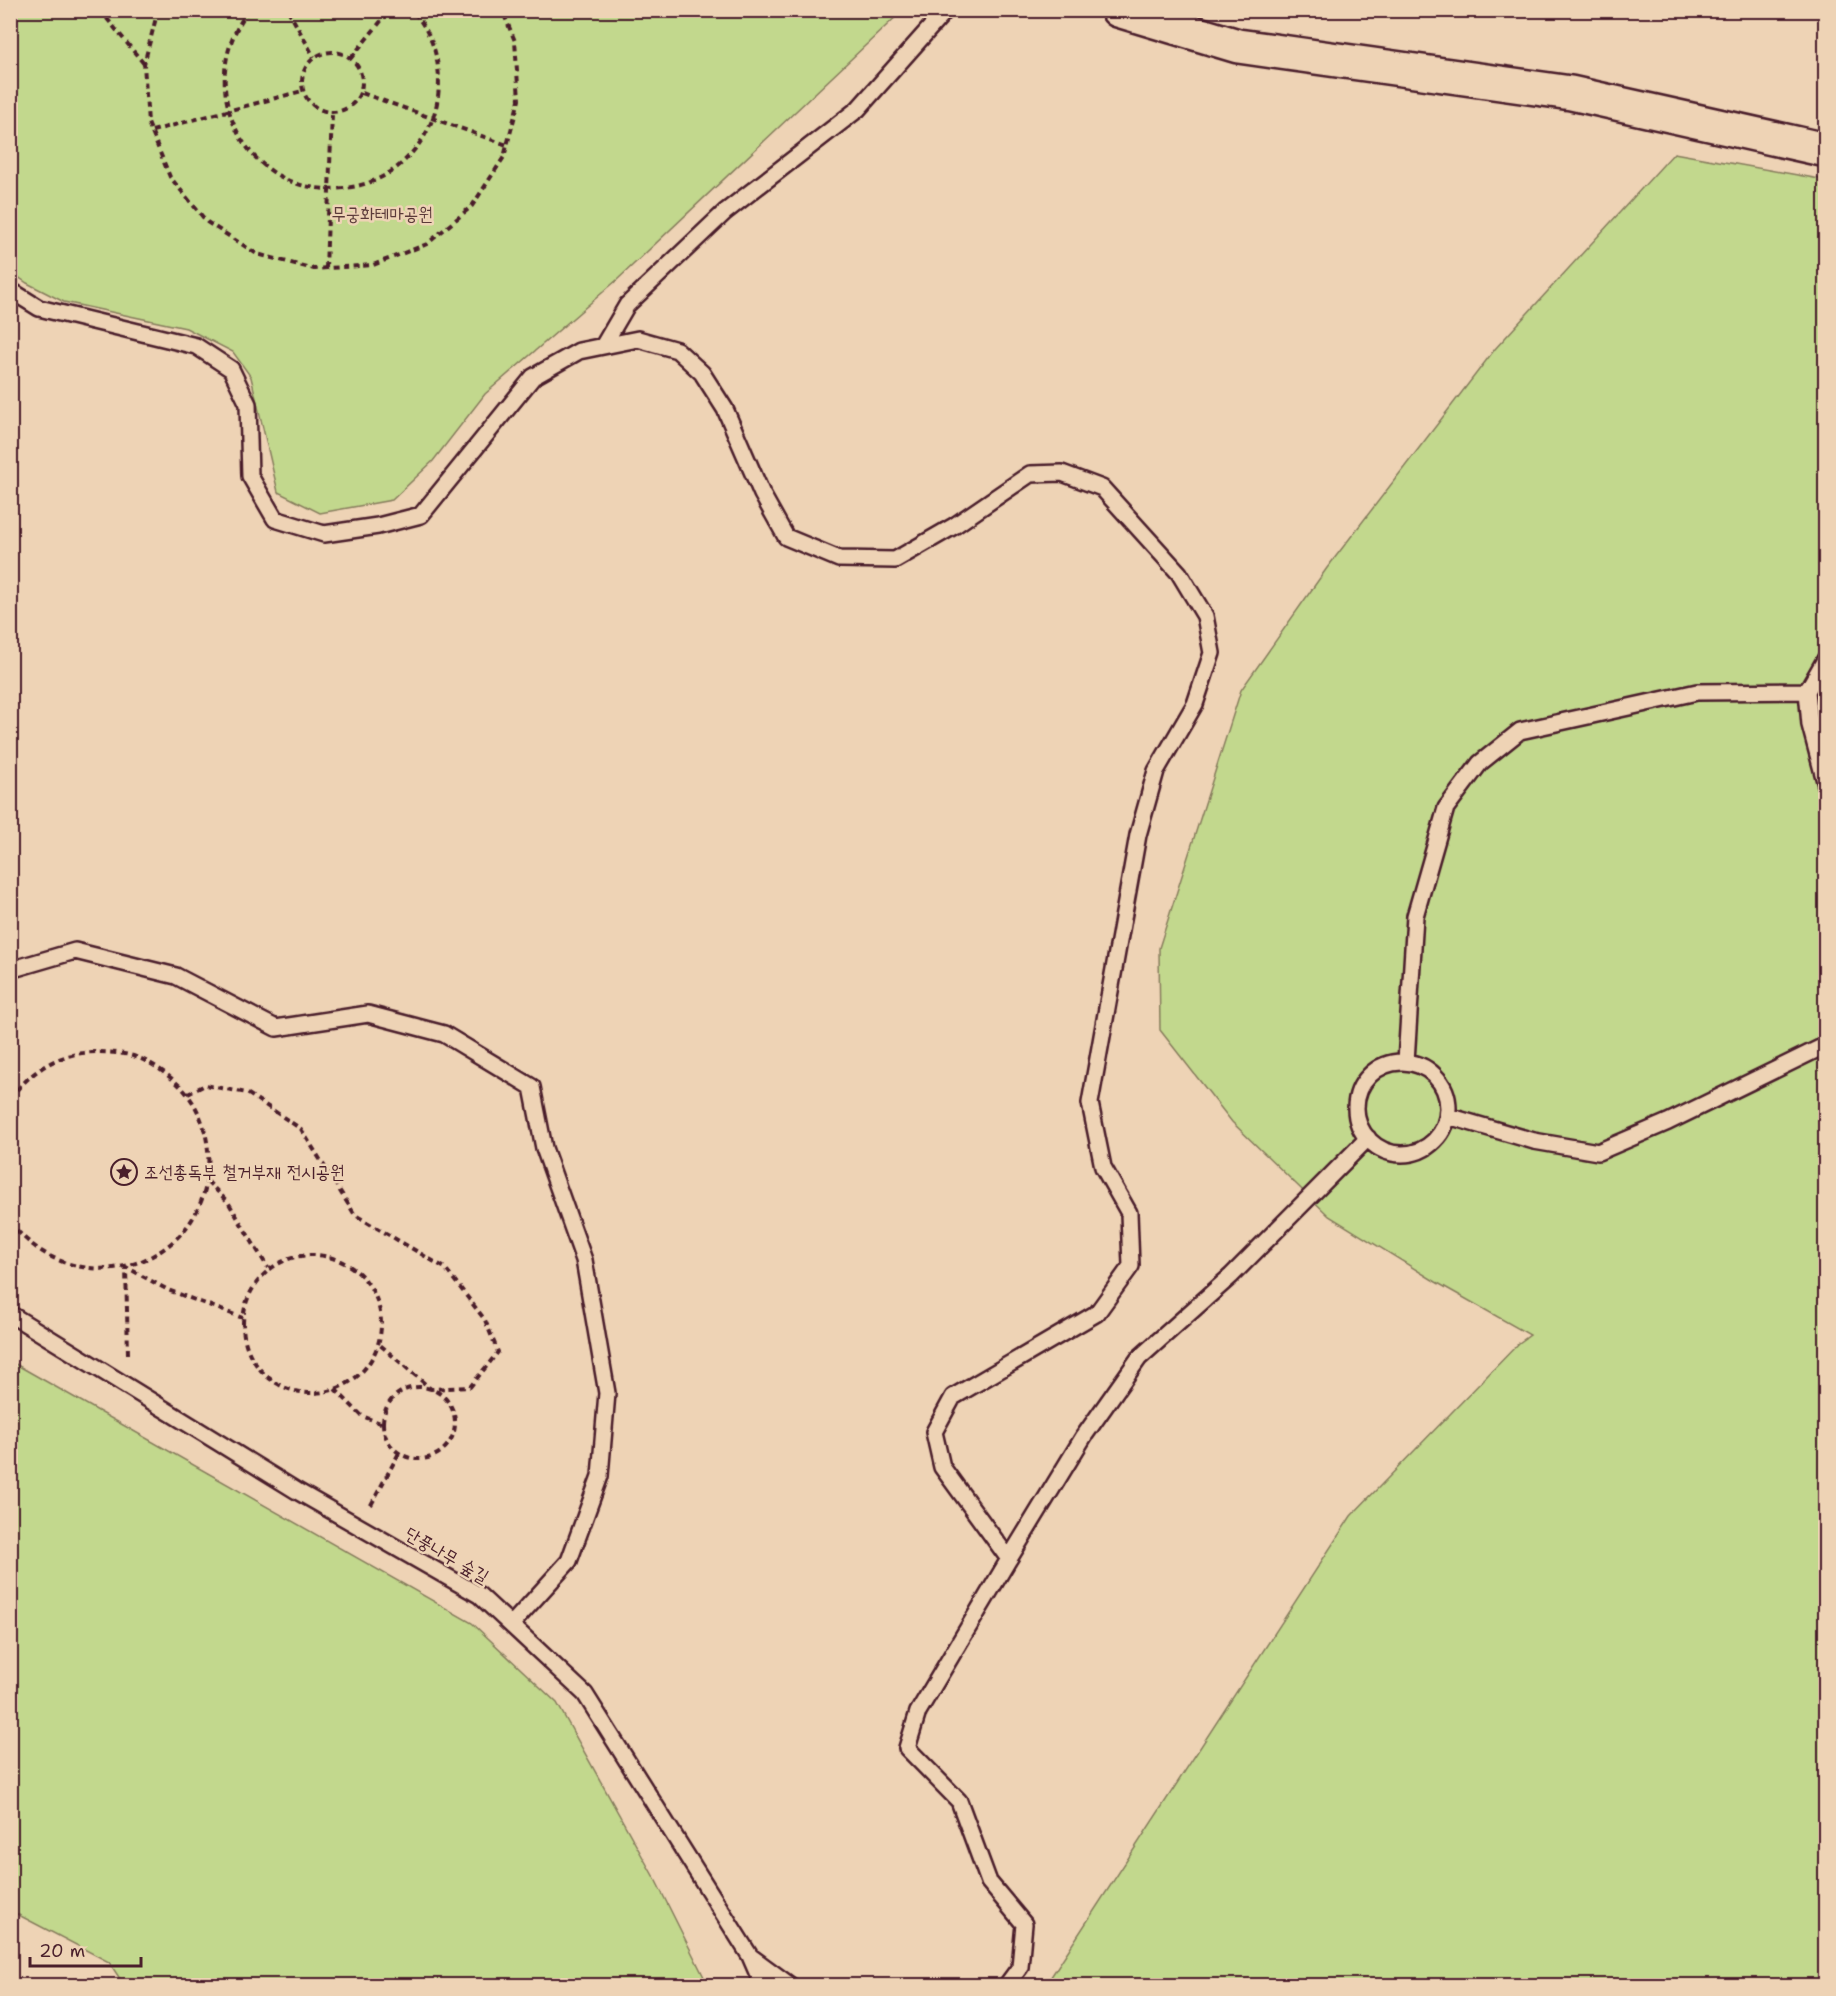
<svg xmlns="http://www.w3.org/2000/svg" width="1836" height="1996" viewBox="0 0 1836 1996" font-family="'Shantell Sans','Poor Story',sans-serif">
  <rect width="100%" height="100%" fill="#eed3b5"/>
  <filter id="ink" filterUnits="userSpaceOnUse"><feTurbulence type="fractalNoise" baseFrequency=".0167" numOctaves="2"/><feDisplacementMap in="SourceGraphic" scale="12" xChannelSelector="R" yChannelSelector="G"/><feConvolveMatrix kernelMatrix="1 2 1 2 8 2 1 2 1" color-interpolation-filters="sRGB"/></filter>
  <g filter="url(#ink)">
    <path fill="#c2d88d" stroke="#867c5c" stroke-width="1.5" d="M11 10H902V11L617 280 485 394 433 461 392 500 320 513 278 492 251 377 233 352 186 328 64 302 27 283 11 272Z
      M1674 153 1825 180V1985L1045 1986 1351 1516 1519 1343 1530 1335 1436 1282 1329 1216 1232 1122 1160 1030 1159 948 1241 690 1327 568 1495 349Z
      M10 1361 472 1623 557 1703 656 1881 708 1985H124L109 1962 11 1911Z"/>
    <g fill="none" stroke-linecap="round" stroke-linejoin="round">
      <defs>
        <path id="service" d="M10 290 39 308 196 346 231 369 248 404 250 476 275 519 324 534 378 526 421 515 533 377 579 351 638 339 677 350 702 373 725 409 762 494 786 537 839 559 895 560 954 526 1030 474 1062 473 1102 488 1179 573 1205 616 1212 653 1195 704 1156 771 1138 835 1090 1103 1103 1167 1129 1213 1131 1266 1097 1313 953 1397 934 1432 942 1467 1009 1559 918 1712 907 1748 959 1801 989 1882 1024 1924 1020 1967 1006 1986
          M603 346 627 305 725 212 858 109 946 10
          M1807 691 1810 725 1826 785
          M10 970 75 951 176 976 276 1028 368 1014 444 1034 532 1087 544 1148 584 1260 607 1393 600 1476 569 1561 511 1625
          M1356 1108a46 46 0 1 1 92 0a46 46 0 1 1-92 0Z
          M1406 1062 1415 916 1446 808 1480 763 1520 731 1697 692 1807 691 1826 658
          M1448 1116 1534 1141 1598 1152 1668 1122 1826 1045
          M10 1314 297 1491 479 1595 585 1694 750 1956 763 1986
          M1009 1559 1084 1436 1139 1358 1231 1276 1368 1138
          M750 1956 791 1986"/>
        <path id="tertiary" d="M1118 10 1238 46 1571 93 1826 150"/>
      </defs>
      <use href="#service" stroke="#4a1f2b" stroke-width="20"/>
      <use href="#tertiary" stroke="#4a1f2b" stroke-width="38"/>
      <path stroke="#4a1f2b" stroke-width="4" stroke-dasharray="6 4.5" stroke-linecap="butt" d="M100 10 144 64
        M158 10 144 64 148 123 170 177 207 222 257 254 314 269 373 265 427 244 472 206 504 157 519 100 515 41 502 10
        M249 10C190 85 245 200 344 188 365 186 385 178 401 164 420 146 432 128 437 103 443 69 435 36 412 10
        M288 10 314 57
        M302 82a30 30 0 1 1 60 0a30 30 0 1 1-60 0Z
        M351 58 390 10
        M362 93 507 145
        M152 131 302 91
        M326 268 332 114
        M188 1094 205 1085 247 1093 301 1129 355 1215 445 1268 485 1320 498 1352 470 1387 431 1389 379 1344
        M10 1098C40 1061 70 1048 117 1053 142 1055 162 1069 180 1086 195 1101 204 1122 207 1142 224 1259 82 1315 10 1222
        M207 1181 228 1202 268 1268
        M243 1324a69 69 0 1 1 138 0a69 69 0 1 1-138 0Z
        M128 1354 126 1267 168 1290 243 1318
        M383 1423a36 36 0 1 1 72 0a36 36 0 1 1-72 0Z
        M335 1389 362 1416 383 1424
        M371 1505 399 1453"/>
      <use href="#service" stroke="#eed3b5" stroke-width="15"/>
      <use href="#tertiary" stroke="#eed3b5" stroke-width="33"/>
    </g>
  </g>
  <defs>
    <symbol id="sight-ring" viewBox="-11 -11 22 22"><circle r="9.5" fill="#eed3b5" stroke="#4a1f2b" stroke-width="1.5"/><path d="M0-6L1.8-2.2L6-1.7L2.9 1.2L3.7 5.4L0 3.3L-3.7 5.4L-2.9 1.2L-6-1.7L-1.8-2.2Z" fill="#4a1f2b"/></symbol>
  </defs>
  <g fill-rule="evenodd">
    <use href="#sight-ring" x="109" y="1157" width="30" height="30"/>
  </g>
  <g text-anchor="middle" stroke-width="5" stroke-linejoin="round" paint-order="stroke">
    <g font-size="18" fill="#5c3b3a" stroke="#eed3b5">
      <text x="382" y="220">무궁화테마공원</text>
    </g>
    <g font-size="18" fill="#4a1f2b" stroke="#eed3b5" text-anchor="start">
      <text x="144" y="1178">조선총독부 철거부재 전시공원</text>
    </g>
    <g font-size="18" fill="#4a1f2b" stroke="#eed3b5">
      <text transform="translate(447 1555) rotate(30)" y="6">단풍나무 숲길</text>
    </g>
  </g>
  <rect width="1836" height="1996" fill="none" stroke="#eed3b5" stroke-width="36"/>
  <rect x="18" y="18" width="1800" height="1960" fill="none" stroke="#4a1f2b" stroke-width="2" filter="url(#ink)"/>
  <path d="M30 1957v9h111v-9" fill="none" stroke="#4a1f2b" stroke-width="3"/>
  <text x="39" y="1957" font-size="18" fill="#4a1f2b" stroke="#eed3b5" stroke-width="4.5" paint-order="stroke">20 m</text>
</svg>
